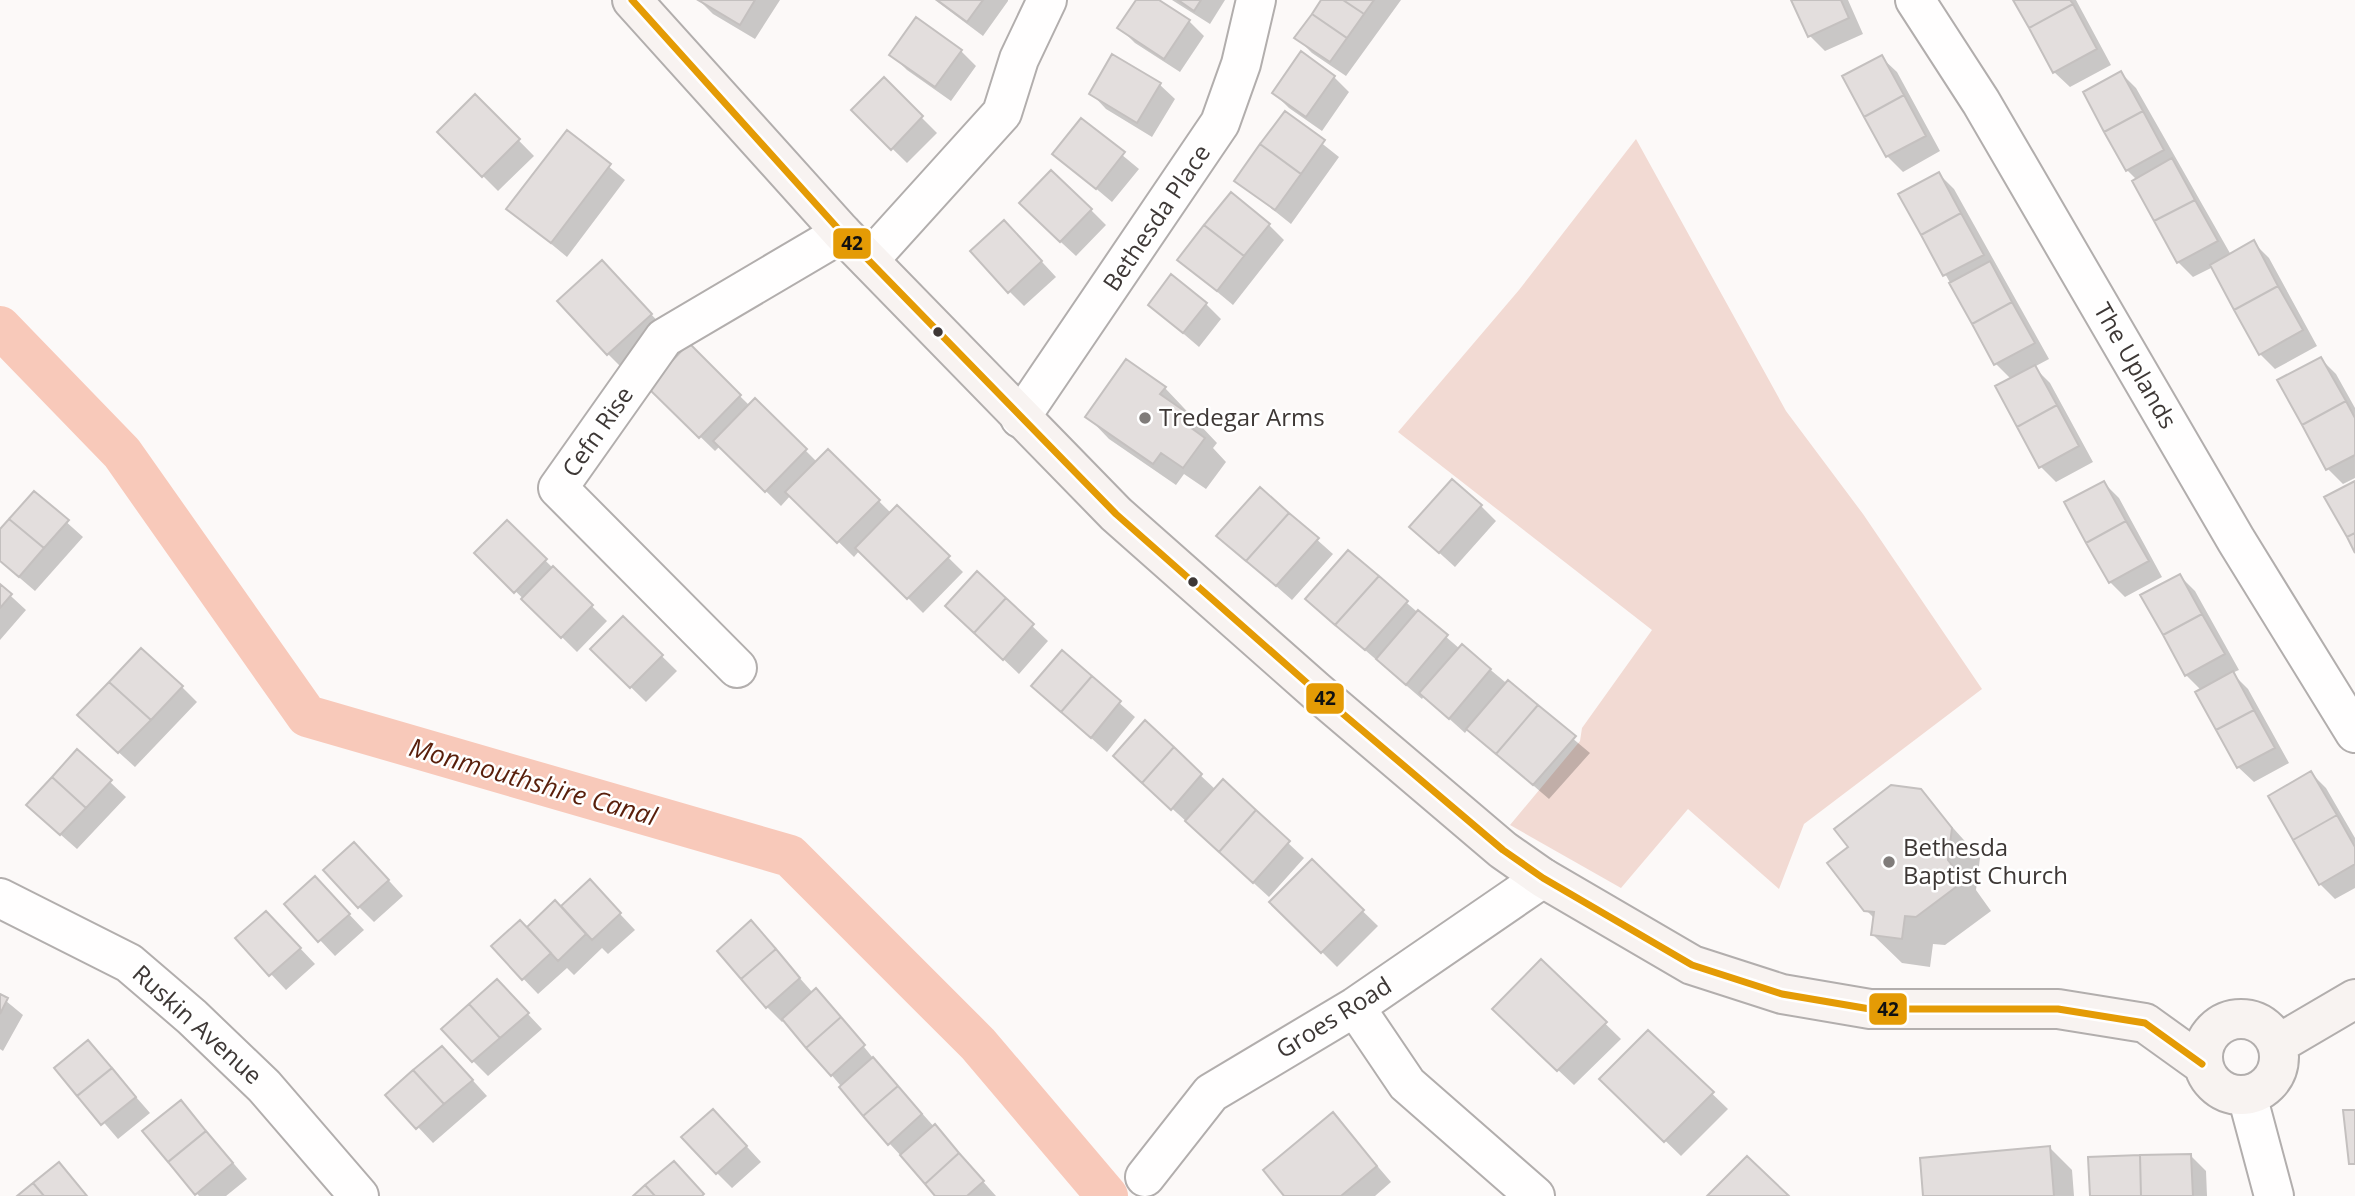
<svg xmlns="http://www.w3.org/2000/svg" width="2355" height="1196" viewBox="0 0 2355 1196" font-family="'Open Sans',sans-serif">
  <rect width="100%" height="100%" fill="#fcf9f8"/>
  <path fill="#f2dad3" d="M1636 139 1786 411 1863 514 1982 689 1804 824 1779 889 1688 809 1621 888 1510 825 1580 741 1582 728 1652 630 1398 432 1519 290Z"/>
  <path fill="#0003" d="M699 0H780L755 39 713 14Z
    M935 0H1008V1L983 36Z
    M1138 0H1156L1189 21 1204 36 1180 72 1135 43 1120 28Z
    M1172 0H1225L1210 24Z
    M1324 0H1401L1346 76 1312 53 1297 38Z
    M1793 0H1848L1863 34 1825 51 1810 36Z
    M2015 0H2076L2111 65 2070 87 2054 72Z
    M961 51 976 66 951 101 907 70 892 55Z
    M1881 57 1897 72 1940 151 1903 172 1887 156 1844 77Z
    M2121 73 2136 88 2231 255 2254 243 2269 258 2317 346 2275 369 2260 354 2213 267 2193 277 2178 262 2137 180 2127 170Z
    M1334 77 1349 92 1322 131 1289 108 1274 93Z
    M884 80 937 133 907 163 853 110Z
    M1159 84 1175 99 1152 137 1106 109 1091 93Z
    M475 96 534 156 498 191 439 132Z
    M1285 114 1339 157 1291 224 1236 180Z
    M1081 121 1139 169 1112 202 1055 154Z
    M567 132 625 180 567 257 509 209Z
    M1939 174 1954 189 2049 359 2034 367 2050 383 2093 462 2056 482 2041 467 2012 380 1996 364 1900 194Z
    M1091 210 1106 225 1076 256 1036 219Z
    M1269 225 1284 240 1233 305 1179 260Z
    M1019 237 1056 277 1024 306 1009 291Z
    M617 278 666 330 623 369 608 354Z
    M1206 304 1221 319 1199 347 1150 305Z
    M689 346 750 406 755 400 817 462 828 451 891 513 897 507 963 572 923 613 860 550 854 557 791 495 781 506 720 446 715 451 649 387Z
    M2321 359 2336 374 2355 408V478L2343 484 2328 469Z
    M1165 388 1217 443 1213 448 1226 462 1206 489 1184 474 1176 485 1109 439 1087 416Z
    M2104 483 2119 498 2162 577 2125 597 2110 582Z
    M1260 489 1333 554 1292 600 1219 536Z
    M34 493 83 537 35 591 0 561V532Z
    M1481 506 1496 521 1455 567 1411 527Z
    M507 523 607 621 577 652 477 553Z
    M1349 553 1460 649 1462 646 1590 753 1549 799 1468 729 1465 733 1424 696 1422 699 1323 614Z
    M977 574 1048 641 1019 674 963 621Z
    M2180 576 2195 591 2239 670 2232 673 2248 689 2289 763 2254 782 2238 767 2201 690 2186 675Z
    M0 586 26 610 0 640Z
    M623 618 677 671 646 702 592 649Z
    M1062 652 1135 717 1107 752 1049 701Z
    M182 687 197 702 135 767 94 730Z
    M1145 723 1216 790 1223 782 1304 858 1269 897 1131 771Z
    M78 752 126 797 77 849 44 820Z
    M2311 773 2326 788 2355 838V888L2335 899 2320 884Z
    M1920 791 1980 858 1976 890 1991 911 1945 945 1933 944 1930 967 1902 963 1873 935 1875 919 1866 910Z
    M370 860 403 896 374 922 359 907Z
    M1312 862 1378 926 1337 967 1272 902Z
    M590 882 635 930 608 954 602 948 574 975 567 968 538 994 493 947 527 929 555 903 561 908Z
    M330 894 364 930 335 956 286 904Z
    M751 923 813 993 831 1006 877 1063 996 1196H938L890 1144 785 1020 782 1022 767 1007Z
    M281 928 315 964 286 990 237 938Z
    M1541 961 1621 1039 1574 1085 1509 1024Z
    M0 996 23 1015 3 1051 0 1049Z
    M512 997 542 1029 488 1076 473 1061Z
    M1648 1032 1728 1109 1681 1156 1617 1094Z
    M88 1042 150 1113 118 1139 57 1068Z
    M457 1063 487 1096 433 1143 388 1095Z
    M181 1102 247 1179 226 1196H199L145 1132Z
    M1333 1114 1391 1182 1375 1196H1287Z
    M728 1126 761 1162 732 1188 717 1173Z
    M2049 1147 2072 1170 2074 1196H1925Z
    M2190 1155 2206 1171 2207 1196H2092Z"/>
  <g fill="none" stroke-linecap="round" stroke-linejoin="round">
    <path stroke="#f8c9ba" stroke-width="42" d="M0 327 122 453 307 716 790 856 978 1044 1107 1196"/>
  </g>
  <path fill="#e3dedd" stroke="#c4c0bf" stroke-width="2" d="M698 0H755L740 25Z
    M937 0H983L967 22Z
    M1136 0H1159L1190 20 1164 59 1117 28Z
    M1178 0H1201L1194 11Z
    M1321 0H1343L1364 14 1347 38 1312 14Z
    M1343 0H1374L1364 14Z
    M1791 0H1841L1849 18 1808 37Z
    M2013 0H2070L2073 4 2029 28Z
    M2073 4 2097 49 2053 73 2029 28Z
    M1312 14 1347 38 1330 62 1294 38Z
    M916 17 962 50 935 87 889 55Z
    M1301 51 1335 76 1306 117 1272 93Z
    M1112 54 1161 83 1137 123 1089 94Z
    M1882 55 1904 95 1864 117 1842 76Z
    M2121 71 2143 111 2104 132 2083 92Z
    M884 77 923 116 891 150 851 110Z
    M475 94 520 139 482 177 437 132Z
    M1904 95 1926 136 1886 157 1864 117Z
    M1285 111 1325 140 1301 174 1260 144Z
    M2143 111 2164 150 2126 171 2104 132Z
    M1081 118 1125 152 1096 189 1052 154Z
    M567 130 611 164 551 243 506 209Z
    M1260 144 1301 174 1275 210 1234 181Z
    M2172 158 2195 200 2154 221 2132 181Z
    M1051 170 1092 209 1060 242 1019 203Z
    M1939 172 1961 213 1921 235 1898 194Z
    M1231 192 1270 224 1244 256 1204 225Z
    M2195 200 2218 241 2177 263 2154 221Z
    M1961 213 1984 255 1943 276 1921 235Z
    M1004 220 1042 261 1008 293 970 251Z
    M1204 225 1244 256 1217 291 1177 260Z
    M2254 240 2278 286 2234 310 2210 265Z
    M602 260 652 314 607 355 557 301Z
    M1990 261 2012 302 1972 324 1949 283Z
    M1171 274 1207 303 1183 333 1148 305Z
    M2278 286 2303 330 2259 355 2234 310Z
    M2012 302 2035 343 1994 365 1972 324Z
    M689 343 741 395 699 438 647 387Z
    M2321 357 2346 401 2302 425 2277 380Z
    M1126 359 1166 387 1160 394 1196 419 1190 427 1205 438 1183 468 1161 453 1153 464 1085 417Z
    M2035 365 2057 405 2017 427 1995 386Z
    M755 398 807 449 765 492 713 441Z
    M2346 401 2355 418V455L2326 470 2302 425Z
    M2057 405 2079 446 2039 468 2017 427Z
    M828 449 880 500 837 543 785 492Z
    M1452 479 1482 505 1439 553 1409 527Z
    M2104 481 2126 521 2086 543 2064 502Z
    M2355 481V533L2347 537 2324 497Z
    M1260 487 1289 513 1246 561 1216 536Z
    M34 491 69 520 44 548 9 519Z
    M897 505 950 556 907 599 855 548Z
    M1289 513 1319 538 1276 586 1246 561Z
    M9 519 44 548 19 577 0 561V529Z
    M507 520 547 559 514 593 474 553Z
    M2126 521 2149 561 2109 583 2086 543Z
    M2355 533V553L2347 537Z
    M1348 550 1379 576 1335 625 1305 599Z
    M553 566 593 605 561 638 521 599Z
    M977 571 1006 598 974 633 945 606Z
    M2180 574 2202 614 2163 635 2140 595Z
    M1379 576 1408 601 1365 650 1335 625Z
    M0 584 12 594 0 608Z
    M1006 598 1034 624 1003 660 974 633Z
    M1418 610 1448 635 1406 685 1376 659Z
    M2202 614 2225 654 2185 676 2163 635Z
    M623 616 663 655 630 688 590 649Z
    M1462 644 1491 669 1449 719 1419 693Z
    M141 648 183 686 151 720 109 682Z
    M1062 650 1092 676 1061 712 1031 686Z
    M2233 671 2254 710 2216 730 2195 692Z
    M1092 676 1121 701 1091 738 1061 712Z
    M1508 680 1538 705 1496 754 1466 729Z
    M109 682 151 720 118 753 77 715Z
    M1538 705 1576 736 1533 785 1496 754Z
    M2254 710 2275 748 2237 768 2216 730Z
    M1145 720 1174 747 1142 783 1113 756Z
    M1174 747 1202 774 1171 810 1142 783Z
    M77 749 112 780 86 808 52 777Z
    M2311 771 2337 815 2293 840 2268 796Z
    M52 777 86 808 60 835 26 805Z
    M1223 779 1256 810 1219 852 1185 821Z
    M1891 785 1921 789 1952 828 1948 860 1964 881 1916 917 1905 916 1902 939 1871 935 1874 912 1864 911 1827 863 1848 847 1834 829Z
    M1256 810 1290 841 1253 883 1219 852Z
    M2337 815 2355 847V864L2319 885 2293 840Z
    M354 842 389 880 358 908 323 870Z
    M1312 859 1364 910 1321 953 1269 902Z
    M315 876 350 914 318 942 284 904Z
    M590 879 621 913 592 940 561 906Z
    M555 900 586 934 558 961 527 927Z
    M266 911 301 948 269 976 235 938Z
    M520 920 551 953 522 980 491 946Z
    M751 920 776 949 741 979 717 951Z
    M776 949 800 978 766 1008 741 979Z
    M1541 959 1607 1022 1557 1071 1492 1009Z
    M497 979 529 1013 500 1038 469 1004Z
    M816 988 841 1017 806 1048 782 1019Z
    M0 994 8 998 0 1014Z
    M469 1004 500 1038 472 1062 441 1029Z
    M841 1017 865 1045 831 1076 806 1048Z
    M1648 1030 1714 1092 1664 1142 1599 1079Z
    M88 1040 112 1068 77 1096 54 1068Z
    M442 1046 473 1080 444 1104 413 1070Z
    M873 1057 898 1086 863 1116 839 1087Z
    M112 1068 136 1097 101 1125 77 1096Z
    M413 1070 444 1104 416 1129 385 1095Z
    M898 1086 922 1114 888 1145 863 1116Z
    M181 1100 206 1131 168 1162 142 1131Z
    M713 1109 747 1146 716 1174 681 1137Z
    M2343 1110H2355V1164H2349Z
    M1333 1112 1377 1166 1341 1196H1284L1263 1170Z
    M935 1124 959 1153 925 1184 900 1155Z
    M206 1131 233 1163 195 1195 168 1162Z
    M2050 1146 2054 1196H1923L1920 1158Z
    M959 1153 984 1181 967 1196H935L925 1184Z
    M2191 1154 2193 1196H2141L2140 1155Z
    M2140 1155 2141 1196H2090L2088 1157Z
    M1747 1156 1789 1196H1707Z
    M674 1161 704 1194 702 1196H655L645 1185Z
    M59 1162 87 1196H44L33 1183Z
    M33 1183 44 1196H17Z
    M645 1185 655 1196H633Z"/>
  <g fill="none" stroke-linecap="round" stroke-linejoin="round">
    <defs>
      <path id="minor" d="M1915 0 1981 102 2236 540 2355 733
        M869 260 1002 113 1019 59 1047 0
        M1020 418 1220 123 1241 64 1256 0
        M737 668 558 488 664 338 842 233
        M0 898 129 963 192 1017 264 1086 359 1196
        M1355 1007 1407 1084 1535 1196
        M2247 1095 2274 1196
        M1145 1177 1211 1093 1355 1007 1543 878"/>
      <path id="secondary" d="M632 0 842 233 1116 514 1316 691 1503 850 1543 878 1692 965 1782 994 1870 1009H2058L2145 1023 2202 1064
        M2203 1057a38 38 0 1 1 76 0a38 38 0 1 1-76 0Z
        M2278 1044 2355 999"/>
    </defs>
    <use href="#minor" stroke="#b2aead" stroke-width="42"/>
    <use href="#secondary" stroke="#b2aead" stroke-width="42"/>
    <use href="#minor" stroke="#fffefe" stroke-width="38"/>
    <use href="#secondary" stroke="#f8f3f1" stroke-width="38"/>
    <defs>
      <path id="bus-1" d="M632 0 842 233 1116 514 1316 691 1503 850 1543 878 1692 965 1782 994 1870 1009H2058L2145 1023 2202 1064"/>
    </defs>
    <use href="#bus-1" stroke="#fff" stroke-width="12"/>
    <use href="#bus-1" stroke="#e49b05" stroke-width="7"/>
  </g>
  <g fill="#3e3836" stroke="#fff" stroke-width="2.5">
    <circle cx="938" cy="332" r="6"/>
    <circle cx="1193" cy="582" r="6"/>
  </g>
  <g fill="#807c7a" stroke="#fff" stroke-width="2.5">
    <circle cx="1145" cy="418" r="7"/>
    <circle cx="1889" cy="862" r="7"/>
  </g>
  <g text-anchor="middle" stroke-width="5" stroke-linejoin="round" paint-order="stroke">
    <g font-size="24" fill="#3e3836" stroke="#fff">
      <text transform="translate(1157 218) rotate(-56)" y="8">Bethesda Place</text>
      <text transform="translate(2135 366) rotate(60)" y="8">The Uplands</text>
      <text transform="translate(598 432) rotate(-55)" y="8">Cefn Rise</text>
      <text transform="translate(1334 1018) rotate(-32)" y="8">Groes Road</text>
      <text transform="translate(197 1025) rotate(42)" y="8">Ruskin Avenue</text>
    </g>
    <g font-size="24" fill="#3e3836" stroke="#fff" text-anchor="start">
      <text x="1159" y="426">Tredegar Arms</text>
      <text x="1903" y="856">Bethesda<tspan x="1903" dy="28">Baptist Church</tspan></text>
    </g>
    <g font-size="26" font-style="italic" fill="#591f0b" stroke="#fff">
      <text transform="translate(533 782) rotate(16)" y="9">Monmouthshire Canal</text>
    </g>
  </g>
  <g stroke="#fff" stroke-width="2.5">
    <rect x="832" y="227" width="40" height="33" rx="7" fill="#e49b05"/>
    <rect x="1305" y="682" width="40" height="33" rx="7" fill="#e49b05"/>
    <rect x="1868" y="992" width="40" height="34" rx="7" fill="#e49b05"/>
  </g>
  <g font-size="19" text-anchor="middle" font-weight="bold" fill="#111">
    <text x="852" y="250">42</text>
    <text x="1325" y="705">42</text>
    <text x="1888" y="1016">42</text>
  </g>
</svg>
